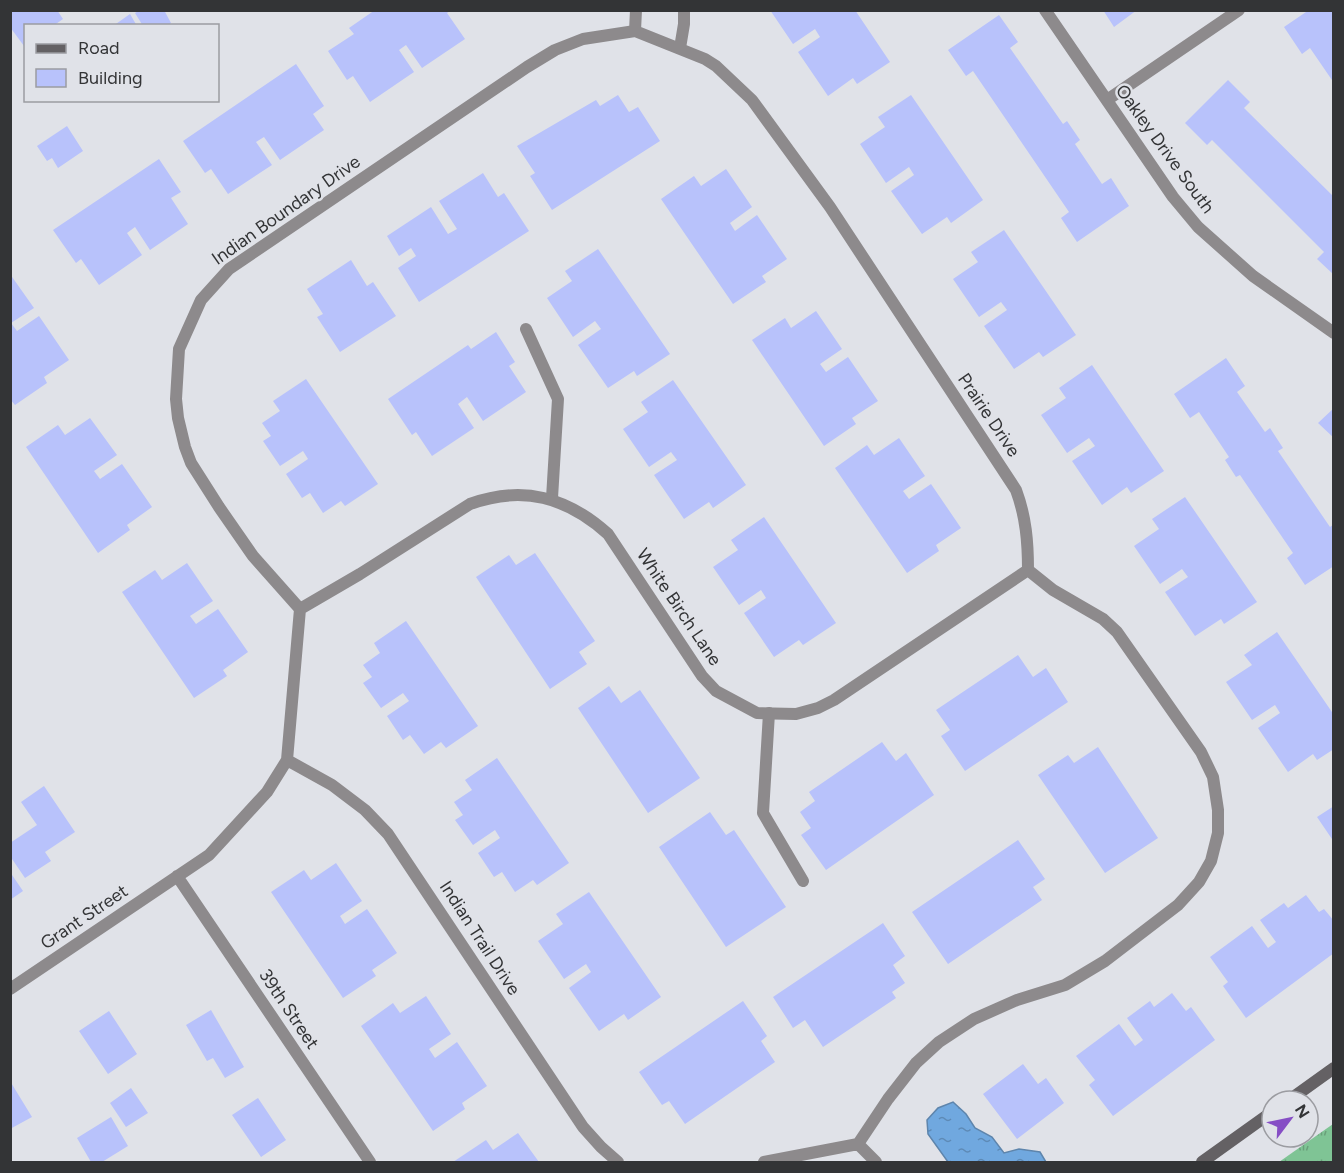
<svg xmlns="http://www.w3.org/2000/svg" width="1344" height="1173" viewBox="0 0 1344 1173" font-family="Figtree,sans-serif">
  <defs>
    <pattern id="grass-tufts" width="24" height="20" patternUnits="userSpaceOnUse" patternTransform="scale(1.5)"><rect width="24" height="20" fill="#7fc495"/><path d="M3 7l-1-3M5 7V3M7 7l1-3M15 17l-1-3M17 17v-4M19 17l1-3" fill="none" stroke="#69a07a"/></pattern>
    <pattern id="water-ripples" width="26" height="14" patternUnits="userSpaceOnUse" patternTransform="scale(1.5)"><rect width="26" height="14" fill="#70a8df"/><path d="M2 4q2-2 4 0t4 0M15 11q2-2 4 0t4 0" fill="none" stroke="#5d8ab6"/></pattern>
  </defs>
  <rect width="100%" height="100%" fill="#e0e2e8"/>
  <path fill="url(#grass-tufts)" d="M1333 1124V1162H1279Z"/>
  <path fill="url(#water-ripples)" stroke="#5e85ac" stroke-width="1.5" d="M953 1102 966 1114 975 1128 992 1137 1004 1153 1019 1149 1040 1152 1046 1162H948L928 1134 927 1120 938 1108Z"/>
  <path fill="#b8c2fb" d="M10 10H57L63 19 53 26H26V45L24 46 10 27Z
    M140 10H164L171 23 167 26H143L135 13Z
    M375 10H451L447 13 465 39 422 68 406 45 399 50 414 72 370 102 353 76 347 80 328 51 354 34 349 28Z
    M770 10H855L890 62 857 84 853 78 828 96 798 52 820 37 815 29 793 44Z
    M1103 10H1137L1114 27Z
    M1309 10H1334V83L1310 48 1302 54 1284 27Z
    M130 14 137 26H113Z
    M999 15 1018 42 1010 48 1063 124 1067 121 1080 140 1075 144 1102 184 1111 178 1129 206 1077 242 1061 218 1069 212 973 71 966 76 948 50Z
    M296 64 324 106 313 114 324 130 280 160 264 137 256 142 272 165 228 194 211 169 205 173 183 141Z
    M1228 80 1250 102 1244 108 1334 197V275L1317 259 1324 252 1212 140 1207 145 1185 123Z
    M618 95 629 112 638 107 660 141 552 210 530 176 535 173 517 146 596 100 600 106Z
    M911 95 983 200 951 223 947 217 922 234 891 191 914 175 909 167 886 183 860 144 885 127 878 117Z
    M67 126 83 151 58 168 52 158 47 161 37 146Z
    M159 159 181 192 171 198 188 224 150 250 135 227 127 233 142 255 99 285 81 259 76 263 53 230Z
    M726 169 752 207 730 223 735 231 757 215 787 259 762 276 766 282 733 304 661 199 694 176 701 186Z
    M483 173 498 197 504 193 529 231 419 302 398 268 416 256 411 248 399 256 387 236 431 207 448 234 457 229 439 201Z
    M1004 230 1076 335 1043 357 1039 352 1014 369 984 326 1007 310 1001 302 979 317 953 279 978 262 971 252Z
    M598 249 670 354 637 376 634 371 608 388 578 345 601 329 595 321 573 337 547 298 572 281 565 271Z
    M351 260 367 286 373 282 396 316 340 352 317 317 323 314 307 289Z
    M10 274 34 308 11 323 17 331 39 316 69 360 44 377 47 383 15 405 10 399Z
    M816 311 842 349 820 364 826 372 848 357 878 401 852 418 856 424 824 446 752 340 785 318 791 328Z
    M496 332 515 362 509 366 526 392 483 421 467 397 458 404 474 428 432 456 416 432 412 435 388 399 468 345 471 349Z
    M1226 358 1245 386 1237 392 1265 432 1270 428 1283 448 1278 451 1330 527 1334 524V566L1305 585 1287 558 1293 553 1240 475 1236 477 1225 460 1229 457 1199 412 1190 418 1174 394Z
    M1092 365 1164 471 1131 493 1127 487 1102 505 1072 461 1095 446 1089 438 1067 453 1041 415 1066 398 1059 388Z
    M306 379 378 484 345 506 341 501 323 513 310 493 302 498 286 474 308 459 303 451 280 466 263 441 271 436 262 423 280 411 273 401Z
    M673 380 746 485 713 508 709 502 684 519 654 475 677 460 671 452 649 467 623 429 648 412 641 402Z
    M1334 408V438L1318 423Z
    M90 418 117 455 94 471 100 479 122 464 152 507 127 525 130 530 98 553 26 447 58 425 65 435Z
    M899 438 925 476 903 491 909 499 931 484 961 528 936 545 939 551 907 573 835 468 867 445 874 455Z
    M1185 497 1257 602 1224 624 1221 619 1195 636 1165 592 1188 577 1182 569 1160 584 1134 546 1159 529 1152 519Z
    M764 517 836 623 803 645 799 640 774 657 744 613 766 598 761 590 739 605 713 567 738 550 731 540Z
    M535 553 595 641 579 652 587 664 550 689 476 577 509 555 516 565Z
    M187 563 213 601 190 616 196 624 218 609 248 652 223 670 227 676 194 698 122 592 155 570 162 580Z
    M406 621 478 726 446 748 441 742 424 754 410 735 403 740 387 716 409 701 403 693 381 708 363 683 372 677 363 665 380 653 374 643Z
    M1277 632 1334 715V749L1317 760 1313 754 1288 772 1258 728 1280 713 1275 705 1252 720 1226 682 1252 665 1244 655Z
    M1018 655 1033 677 1046 668 1068 702 965 771 941 736 950 730 936 710Z
    M609 686 621 703 640 690 700 778 648 813 578 708Z
    M882 742 896 761 906 753 934 795 826 870 801 835 811 828 800 812 815 801 809 792Z
    M1098 747 1158 838 1105 873 1038 775 1068 755 1074 763Z
    M497 758 569 863 537 885 533 880 515 892 502 872 494 877 478 853 500 838 495 830 473 845 455 820 463 815 454 802 472 790 465 780Z
    M44 786 75 832 45 852 51 861 25 878 10 856V843L37 825 21 802Z
    M1334 806V842L1317 817Z
    M710 812 726 835 734 830 786 907 726 947 659 847Z
    M1018 840 1045 879 1033 887 1042 900 948 964 912 912Z
    M336 863 362 901 340 916 345 924 367 909 397 953 372 970 376 976 343 998 271 892 304 870 311 880Z
    M10 872 23 891 10 900Z
    M589 892 661 997 628 1020 624 1014 599 1031 569 988 591 972 586 964 564 979 538 941 563 924 556 914Z
    M1306 895 1319 912 1324 909 1334 921V953L1246 1018 1223 986 1228 982 1210 957 1252 926 1268 948 1276 942 1260 920 1284 903 1288 908Z
    M883 923 905 956 893 965 905 983 892 992 896 998 823 1047 805 1020 793 1028 773 997Z
    M1172 993 1186 1011 1191 1007 1215 1040 1113 1116 1089 1085 1095 1080 1076 1056 1119 1024 1135 1046 1143 1040 1127 1018 1150 1001 1154 1007Z
    M426 996 451 1034 429 1049 435 1058 457 1042 487 1086 462 1103 465 1109 433 1131 361 1026 393 1003 400 1013Z
    M743 1001 767 1036 761 1041 775 1062 685 1124 669 1101 662 1105 639 1072Z
    M211 1010 244 1067 225 1078 213 1058 207 1061 186 1025Z
    M109 1011 137 1054 108 1074 79 1031Z
    M1023 1064 1038 1084 1046 1078 1064 1103 1017 1139 983 1094Z
    M10 1081 32 1117 10 1129Z
    M131 1088 148 1113 126 1127 110 1103Z
    M258 1098 286 1140 261 1157 232 1115Z
    M111 1117 128 1146 102 1162H91L77 1138Z
    M518 1133 539 1162H453L486 1140 493 1150Z"/>
  <g fill="none" stroke-linecap="round" stroke-linejoin="round">
    <path stroke="#8d8a8c" stroke-width="12" d="M526 329 558 399 552 498
      M769 713 763 813 803 881"/>
    <path stroke="#8d8a8c" stroke-width="12" d="M1045 10 1173 197 1198 227 1253 276 1334 333
      M635 31 636 10
      M680 48 684 24V10
      M1107 100 1239 10
      M300 609 360 574 470 504C523 485 567 497 608 534L702 676 716 691 757 713 796 714 818 708 834 700 1028 570
      M287 760 332 785 365 810 388 834 583 1127 601 1147 618 1162
      M177 876 370 1162
      M10 989 209 855 267 792 287 760 300 609 253 556 219 507 191 463 185 447 178 418 176 399 179 349 201 300 229 269 527 67 555 50 583 39 635 31 705 59 716 66 752 100 830 207 1016 490C1026 517 1028 542 1028 570L1053 590 1103 619 1117 632 1201 752 1213 777 1218 810V833L1211 861 1199 882 1178 905 1105 961 1065 985 1017 1000 974 1019 939 1042 916 1063 888 1099 858 1144
      M858 1144 876 1162
      M764 1162 858 1144"/>
    <path stroke="#646164" stroke-width="12" d="M1288 1101 1334 1068
      M1202 1162 1272 1112"/>
  </g>
  <g text-anchor="middle" stroke-width="5" stroke-linejoin="round" paint-order="stroke">
    <g font-size="18" fill="#333436" stroke="#e0e2e8">
      <text transform="translate(1165 149) rotate(54)" y="6">Oakley Drive South</text>
      <text transform="translate(286 210) rotate(-35)" y="6">Indian Boundary Drive</text>
      <text transform="translate(989 415) rotate(56)" y="6">Prairie Drive</text>
      <text transform="translate(679 607) rotate(56)" y="6">White Birch Lane</text>
      <text transform="translate(84 917) rotate(-34)" y="6">Grant Street</text>
      <text transform="translate(480 938) rotate(57)" y="6">Indian Trail Drive</text>
      <text transform="translate(289 1009) rotate(56)" y="6">39th Street</text>
    </g>
  </g>
  <rect width="1344" height="1173" fill="none" stroke="#333436" stroke-width="24"/>
  <rect x="24" y="24" width="195" height="78" fill="#e0e2e8" stroke="#9b9ca1" stroke-width="1.5"/>
  <rect x="36" y="44" width="30" height="9" fill="#646164" stroke="#9b9ca1" stroke-width="1.5"/>
  <text x="78" y="54" font-size="18" fill="#333436">Road</text>
  <rect x="36" y="69" width="30" height="18" fill="#b8c2fb" stroke="#9b9ca1" stroke-width="1.5"/>
  <text x="78" y="84" font-size="18" fill="#333436">Building</text>
  <g transform="translate(1290 1119) rotate(58)"><circle r="28" fill="#e0e2e8" stroke="#9b9ca1" stroke-width="1.5"/>
  <path d="M0-4.5L10 22L0 15L-10 22Z" fill="#864ec5"/>
  <text y="-9" font-size="16" font-weight="bold" text-anchor="middle" fill="#333436">N</text>
  </g>
</svg>
